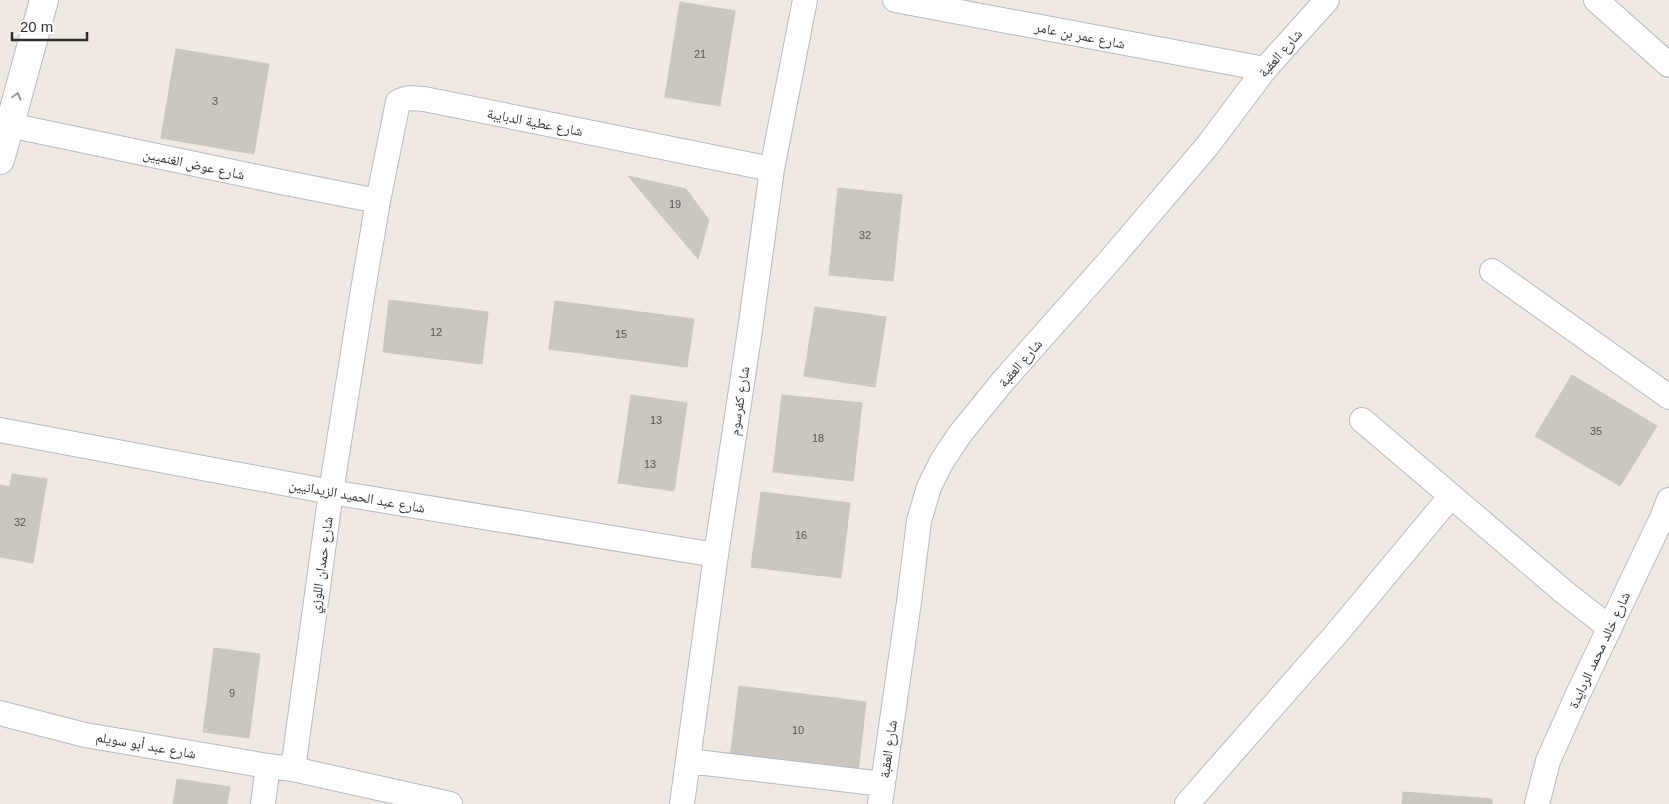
<svg xmlns="http://www.w3.org/2000/svg" width="1669" height="804" viewBox="0 0 1669 804" font-family="Arial,'Noto Naskh Arabic',sans-serif">
  <rect width="100%" height="100%" fill="#efe9e1"/>
  <path fill="#cbc7bf" stroke="#cbc5ba" d="M680 2 735 11 720 106 665 97Z
    M176 49 269 64 254 154 161 138Z
    M628 176 686 189 709 220 698 259Z
    M838 188 902 195 893 281 829 275Z
    M389 300 488 312 482 364 383 352Z
    M555 301 694 319 687 367 549 349Z
    M815 307 886 317 875 387 804 376Z
    M1572 375 1657 426 1620 486 1535 436Z
    M631 395 687 403 681 445 625 437Z
    M782 395 862 403 853 481 773 472Z
    M625 437 681 445 674 491 618 483Z
    M12 474 47 479 33 563 0 557V485L10 487Z
    M761 492 850 503 841 578 751 567Z
    M214 648 260 654 249 738 203 732Z
    M739 686 866 702 858 773 730 758Z
    M177 779 230 787 227 804H173Z
    M1403 792 1492 799V804H1402Z"/>
  <g fill="none" stroke-linecap="round" stroke-linejoin="round">
    <defs>
      <path id="minor" d="M895 0 1265 69
        M1596 0 1669 65
        M9 125 281 182 378 201
        M1492 271 1669 397
        M1362 420 1564 592 1610 628
        M0 430 331 492 716 555
        M0 713 85 735 268 766 293 769 450 804
        M688 761 883 784
        M293 769 331 492 363 290 378 201 398 102C407 97 414 98 424 99L772 169
        M263 804 268 766
        M682 804 716 555 750 330 772 169 805 0
        M880 804 909 602 919 521 929 487 942 461 960 434 1003 381 1112 258 1208 145 1265 69 1327 0
        M1187 804 1337 633 1451 496
        M1537 804 1548 761 1578 694 1662 518 1669 500"/>
      <path id="secondary" d="M0 160 44 0"/>
    </defs>
    <use href="#minor" stroke="#b4b7c1" stroke-width="26"/>
    <use href="#secondary" stroke="#b4b7c1" stroke-width="30"/>
    <use href="#minor" stroke="#fff" stroke-width="24"/>
    <use href="#secondary" stroke="#fff" stroke-width="28"/>
  </g>
  <defs><path id="oneway-chevron" d="M-2-3.5L2.5 0L-2 3.5" fill="none" stroke-width="1.6" stroke-linecap="round" stroke-linejoin="round" transform="scale(1.25)"/></defs>
  <use stroke="#969696" href="#oneway-chevron" transform="translate(17 96) rotate(-74)"/>
  <g text-anchor="middle" stroke-width="5" stroke-linejoin="round" paint-order="stroke">
    <g font-size="11" fill="#555452">
      <text x="700" y="58">21</text>
      <text x="215" y="105">3</text>
      <text x="675" y="208">19</text>
      <text x="865" y="239">32</text>
      <text x="436" y="336">12</text>
      <text x="621" y="338">15</text>
      <text x="656" y="424">13</text>
      <text x="1596" y="435">35</text>
      <text x="818" y="442">18</text>
      <text x="650" y="468">13</text>
      <text x="20" y="526">32</text>
      <text x="801" y="539">16</text>
      <text x="232" y="697">9</text>
      <text x="798" y="734">10</text>
    </g>
    <g font-size="14" fill="#2e2e2e" stroke="#fff">
      <text transform="translate(1080 35) rotate(11)" y="5">شارع عمر بن عامر</text>
      <text transform="translate(1280 53) rotate(-49)" y="5">شارع العقبة</text>
      <text transform="translate(535 122) rotate(11)" y="5">شارع عطية الدبايبة</text>
      <text transform="translate(194 164) rotate(12)" y="5">شارع عوض الغنميين</text>
      <text transform="translate(1020 363) rotate(-49)" y="5">شارع العقبة</text>
      <text transform="translate(739 401) rotate(-81)" y="5">شارع كفرسوم</text>
      <text transform="translate(357 496) rotate(10)" y="5">شارع عبد الحميد الزيدانيين</text>
      <text transform="translate(321 565) rotate(-82)" y="5">شارع حمدان اللوزي</text>
      <text transform="translate(1599 650) rotate(-65)" y="5">شارع خالد محمد الردايدة</text>
      <text transform="translate(146 745) rotate(10)" y="5">شارع عبد أبو سويلم</text>
      <text transform="translate(888 749) rotate(-82)" y="5">شارع العقبة</text>
    </g>
  </g>
  <path d="M12 32v8h75v-8" fill="none" stroke="#2e2e2e" stroke-width="2.5"/>
  <text x="20" y="32" font-size="15" fill="#2e2e2e" stroke="#ffffff" stroke-width="4" paint-order="stroke">20 m</text>
</svg>
